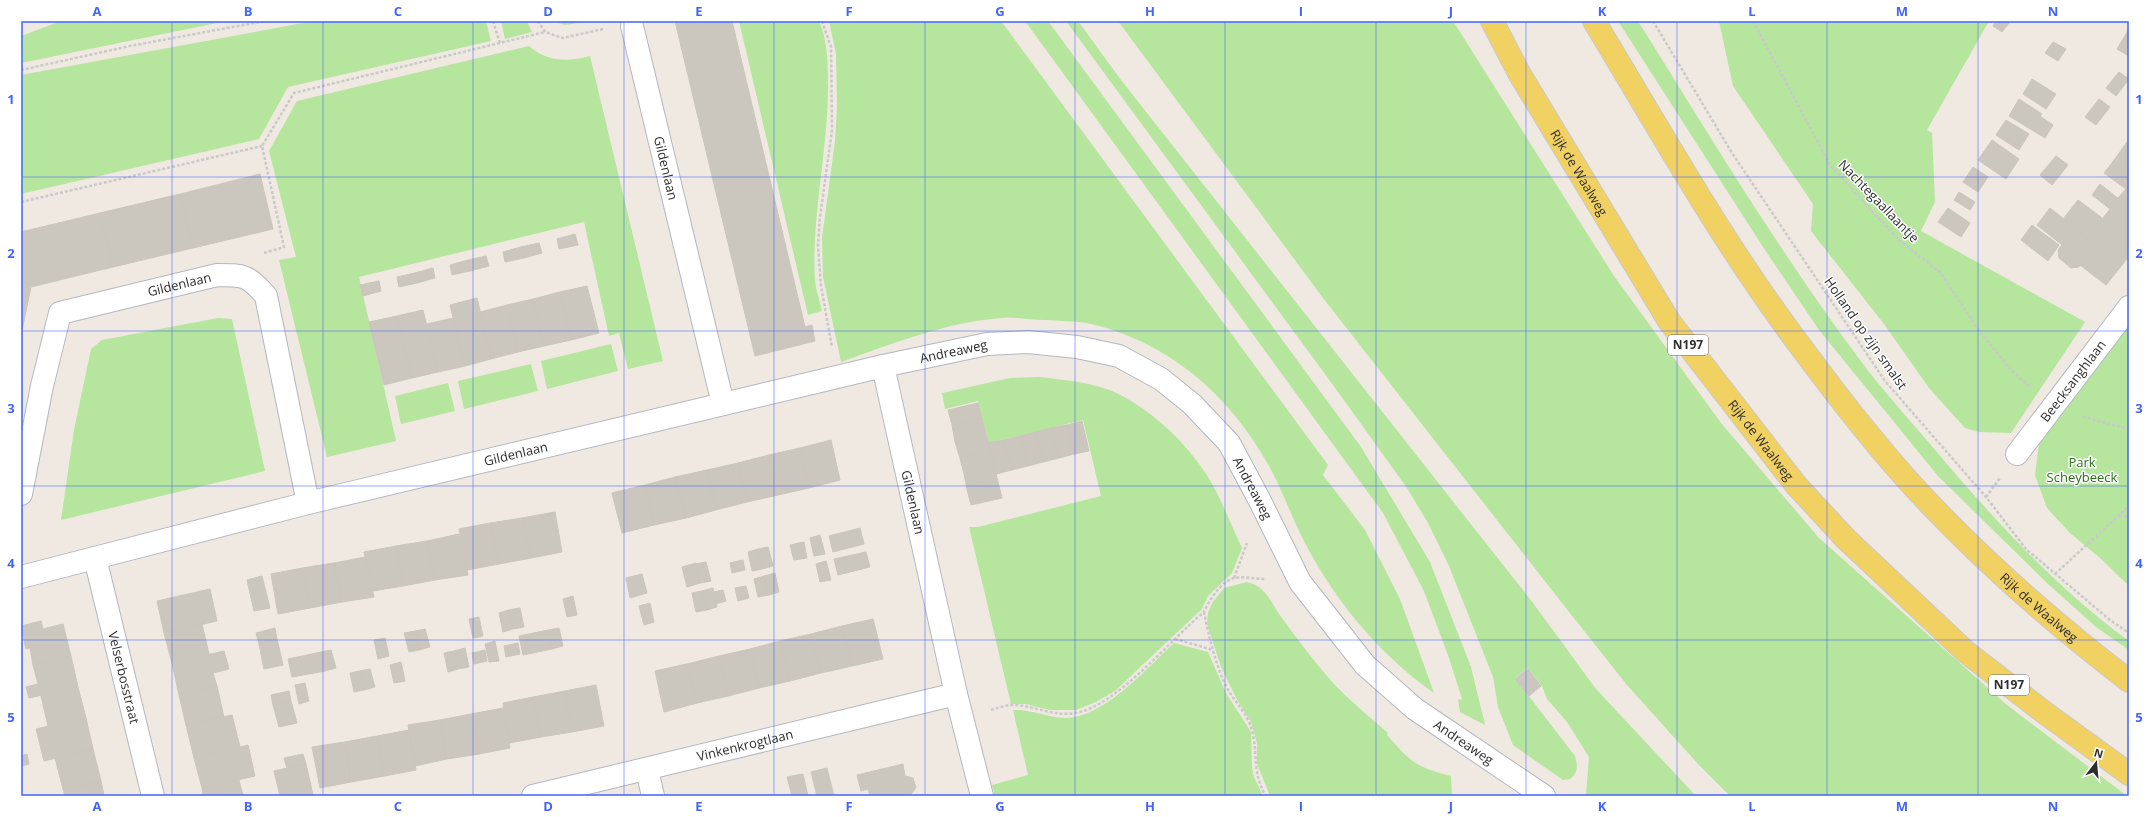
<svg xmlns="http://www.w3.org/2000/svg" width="2150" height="817" viewBox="0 0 2150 817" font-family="'Open Sans',sans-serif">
  <rect width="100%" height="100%" fill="#efe9e1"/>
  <path fill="#b6e59e" d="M61 21H227L21 63V36Z
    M314 21H486L491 41 288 87 259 139 21 194V75Z
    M501 21H527L532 32 505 39Z
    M553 21H592L565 25Z
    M739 21H819C828 41 828 65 828 87 828 152 811 216 815 281 816 291 820 301 822 311L808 315Z
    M829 21H1001L1328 465 1323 475 1365 530 1400 599 1434 693C1377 653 1330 595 1300 533 1289 511 1281 487 1269 466 1229 394 1168 341 1087 323 1074 321 1059 321 1045 320 1031 320 1016 317 1002 318 946 322 892 344 841 362L823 277 822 238 835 141 837 108 836 54Z
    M1025 21H1048L1361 447 1430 562 1471 667 1485 725 1460 712 1458 700 1462 699 1449 658 1424 591 1383 513Z
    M1066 21H1078L1121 80 1533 603 1596 689 1696 796H1586L1589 757 1567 722 1547 699 1542 686 1528 668 1515 678 1575 756C1578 766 1578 773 1570 779L1563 780 1513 745 1498 707 1493 677 1449 566 1428 523 1407 488 1341 396Z
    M1118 21H1453L1614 276 1721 423 1819 538 2007 705 2127 796H1730L1698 764 1627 685 1562 603 1323 298Z
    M1618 21H1638C1711 138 1783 258 1866 368 1890 399 1916 427 1941 457 1998 524 2058 589 2129 641V650L2096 627 2047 583 1938 476 1819 330 1765 250Z
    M1719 21H1989L1927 130 1932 133 1935 202 1921 231 2085 322 2011 433 1979 432 1965 428 1929 388 1884 324 1811 231 1813 204 1733 86Z
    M529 46C547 62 568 62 590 56L663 361 628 369 619 333 609 336 584 222 359 277 396 441 327 457 279 260 296 257 269 151 297 101Z
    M2129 316V586L2100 558 2070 533 2047 508 2035 475 2039 443Z
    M218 318 232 319 265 471 61 520 74 430 91 349 102 340Z
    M611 344 618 371 547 389 541 361Z
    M531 364 538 391 464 409 458 381Z
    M1040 377C1064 380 1090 382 1112 391 1149 407 1187 443 1208 477 1222 500 1231 525 1242 548L1232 573 1208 596 1202 609 1115 691 1096 702 1076 710H1050L1025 704H1011L969 527H978L1101 496 1083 420 989 443 978 401 945 409 942 393 1010 378Z
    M448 383 455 411 401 424 395 396Z
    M1247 582C1266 586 1271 603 1282 618 1302 645 1322 673 1346 696 1360 709 1374 721 1388 733L1387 735C1411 762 1415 767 1451 776L1452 796H1270L1257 764V743L1251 722 1237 700 1221 667 1207 624 1208 613 1212 603 1224 588Z
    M1174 643 1208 652 1226 693 1251 732 1252 768 1254 777 1263 796H995L992 785 1028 775 1013 710C1030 709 1047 717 1064 718 1103 719 1147 668 1174 643Z"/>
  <path fill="#cbc7bf" stroke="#cbc5ba" d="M675 21H732L805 327 812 325 815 341 755 356Z
    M1996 21 2009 23 2002 32 1993 26Z
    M2129 29V56L2117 49Z
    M2053 42 2066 49 2058 61 2045 53Z
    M2119 72 2129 79 2116 96 2106 88Z
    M2032 79 2056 94 2046 109 2023 94Z
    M2019 99 2042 114 2040 116 2053 125 2045 138 2009 116Z
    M2099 99 2110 107 2096 125 2085 117Z
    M2006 120 2029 134 2019 150 1996 135Z
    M1992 140 2019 159 2006 179 1978 160Z
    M2127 142 2129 143V176L2112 163Z
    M2056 156 2068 165 2052 185 2040 175Z
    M2112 163 2129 176V207L2118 198 2126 189 2104 173Z
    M1973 167 1988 177 1978 192 1963 182Z
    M260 174 273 229 193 248 180 194Z
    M2100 184 2129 207V238L2103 218 2110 209 2092 195Z
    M1959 192 1975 202 1970 210 1954 200Z
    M180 194 193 248 113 267 100 213Z
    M2078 200 2129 238V256L2122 265 2063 219Z
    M1948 208 1970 223 1961 237 1938 222Z
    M2050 208 2122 265 2106 285 2080 265 2079 267 2071 268 2059 258 2058 250 2062 245 2037 225Z
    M100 213 113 267 31 287 21 277V232Z
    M2032 225 2059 245 2048 261 2021 240Z
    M575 234 578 245 559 249 557 239Z
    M539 243 542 253 524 258 521 247Z
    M521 247 524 258 505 262 503 252Z
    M486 256 489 266 470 271 468 260Z
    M468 260 470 271 452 275 450 265Z
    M433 268 435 278 417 283 415 273Z
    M415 273 417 283 399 287 397 277Z
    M21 277 31 287 21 335Z
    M379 281 381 291 363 296 360 285Z
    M587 286 599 333 571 340 560 292Z
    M560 292 571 340 544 346 533 299Z
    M477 298 491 359 465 366 450 305Z
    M533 299 544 346 518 352 507 305Z
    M507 305 518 352 491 359 480 312Z
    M423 310 438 372 412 378 397 316Z
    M397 316 412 378 384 385 369 322Z
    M453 318 465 366 438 372 427 324Z
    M978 403 982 418 952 425 948 410Z
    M982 418 986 434 955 442 952 425Z
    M1082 421 1089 451 1074 454 1067 425Z
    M1067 425 1074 454 1059 458 1051 428Z
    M1051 428 1059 458 1043 462 1035 432Z
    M1035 432 1043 462 1028 466 1020 436Z
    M986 434 991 450 960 458 955 442Z
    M1020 436 1028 466 1012 470 1004 440Z
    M831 440 840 480 809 488 800 448Z
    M1004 440 1012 470 996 474 989 443Z
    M800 448 809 488 778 495 769 455Z
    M991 450 994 466 964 474 960 458Z
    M769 455 778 495 747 502 738 463Z
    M738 463 747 502 716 510 707 470Z
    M994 466 998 482 967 489 964 474Z
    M707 470 716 510 686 518 675 477Z
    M675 477 686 518 654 525 645 485Z
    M998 482 1002 498 971 505 967 489Z
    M645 485 654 525 622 533 612 493Z
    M555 512 562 552 531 558 522 518Z
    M522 518 531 558 499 564 490 523Z
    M490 523 499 564 467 570 459 529Z
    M860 528 864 544 833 552 829 536Z
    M459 534 468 575 435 580 427 541Z
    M820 535 825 554 814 556 810 538Z
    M427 541 435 580 403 586 396 546Z
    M804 542 807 558 794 560 790 545Z
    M396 546 403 586 373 591 364 552Z
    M768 547 773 566 762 569 758 549Z
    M758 549 762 569 752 571 748 552Z
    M866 552 870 567 838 575 834 559Z
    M365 557 374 597 342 602 334 563Z
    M743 560 745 570 732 573 730 563Z
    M826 561 831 580 820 582 816 564Z
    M706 562 711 581 700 583 696 564Z
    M334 563 342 602 310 608 302 568Z
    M696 563 700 583 687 587 682 567Z
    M302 568 310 608 278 614 271 574Z
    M775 573 779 592 769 595 764 576Z
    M642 574 647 593 630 598 626 578Z
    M262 576 270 608 254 611 247 580Z
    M764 576 769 595 758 597 754 579Z
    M746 586 749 598 738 601 735 588Z
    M713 588 717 607 707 610 702 591Z
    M210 589 217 621 164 633 157 601Z
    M723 590 726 601 716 604 714 592Z
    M702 591 707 610 696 612 692 593Z
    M573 596 577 615 567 617 563 599Z
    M650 603 654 622 644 625 639 606Z
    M520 608 524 627 513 629 509 610Z
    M509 610 513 629 503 632 499 613Z
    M479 617 483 636 473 638 469 619Z
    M873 619 883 659 852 666 842 626Z
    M41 621 43 629 63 624 71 656 33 665 30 648 26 649 21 626Z
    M202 624 209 654 172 663 164 633Z
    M842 626 852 666 821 673 811 634Z
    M275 628 277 639 259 644 256 633Z
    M559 628 563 646 552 649 548 630Z
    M425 629 430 647 419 650 415 631Z
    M548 630 552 649 523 655 519 636Z
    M415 631 419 650 409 652 404 633Z
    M811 634 821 673 790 681 780 641Z
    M385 638 389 656 378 659 374 640Z
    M277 639 283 665 264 669 259 644Z
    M495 641 499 661 489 662 485 644Z
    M780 641 790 681 759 688 750 649Z
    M518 643 520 654 506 657 504 646Z
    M465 648 469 667 458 669 454 651Z
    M750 649 759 688 728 696 719 656Z
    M331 650 336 668 325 671 321 652Z
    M485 650 487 661 474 664 472 653Z
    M224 651 229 669 213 673 217 686 179 695 172 663Z
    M454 651 458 669 448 672 444 653Z
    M321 652 325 671 292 677 288 659Z
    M71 656 78 687 29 698 26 687 38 684 33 665Z
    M719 656 728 696 697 703 687 664Z
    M401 662 405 681 394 683 390 665Z
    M687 664 697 703 664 712 655 671Z
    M370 669 375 687 364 690 360 671Z
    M1528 669 1541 686 1529 696 1515 679Z
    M360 671 364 690 354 692 350 673Z
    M305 683 309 701 299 704 295 685Z
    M596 685 604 726 572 732 565 691Z
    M217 686 224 717 186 725 179 695Z
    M78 687 86 718 48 726 41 696Z
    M289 691 291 701 273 705 271 695Z
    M565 691 572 732 541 737 533 697Z
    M533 697 541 737 509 743 503 703Z
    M291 701 297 723 279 727 273 705Z
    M503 708 510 748 479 754 471 714Z
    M471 714 479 754 447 759 440 720Z
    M232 715 240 747 194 758 186 725Z
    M86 718 93 749 44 761 36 729Z
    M440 720 447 759 415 766 408 725Z
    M409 730 416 770 384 776 377 736Z
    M377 736 384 776 351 782 345 742Z
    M345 742 351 782 320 788 312 747Z
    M248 745 255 776 202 788 194 758Z
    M93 749 101 781 63 789 55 758Z
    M27 754 29 764 21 766V756Z
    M303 754 306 764 287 768 284 758Z
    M306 764 313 795 280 796 274 771Z
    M903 764 905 776 913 778 916 788 910 795 870 796 868 789 861 791 857 775Z
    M827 768 834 796H817L811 772Z
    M803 774 808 796H792L787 777Z
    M239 780 243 796H203L202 788Z
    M101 781 104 796H65L63 789Z"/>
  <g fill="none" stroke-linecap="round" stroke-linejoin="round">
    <defs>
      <g id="minor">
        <path id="s1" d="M632 26 723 404"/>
        <path id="s2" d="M883 366 987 344 1028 342 1077 347 1119 356 1161 379 1192 404 1229 443 1260 501 1300 582 1365 665 1415 709 1544 796"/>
        <path id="s3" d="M2017 454 2129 307"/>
        <path id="s4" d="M21 494 42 386 60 313 217 275C244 275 248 275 266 296L308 503"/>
        <path id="s5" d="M95 558 153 796"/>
        <path id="s6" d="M21 577 308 503 883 366 956 694 982 796"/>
        <path d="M647 770 653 796"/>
        <path id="s7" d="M533 796 956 694"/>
      </g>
      <g id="primary">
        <path id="s8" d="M1492 21 1519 73 1669 321 1796 485 1846 539 1966 652 2045 713 2129 774"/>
        <path id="s9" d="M1594 21C1661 132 1725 247 1804 351 1838 397 1874 443 1912 485 1978 557 2052 622 2129 681"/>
      </g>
    </defs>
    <use href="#minor" stroke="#b4b7c1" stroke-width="24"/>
    <use href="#primary" stroke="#c9c9c9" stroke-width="24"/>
    <path stroke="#c9c9c9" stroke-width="2.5" stroke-dasharray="3 2" stroke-linecap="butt" d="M493 21 500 43
      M538 21 545 32 563 38 603 29
      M822 21 831 47 832 131 820 217 818 246 821 286 832 347
      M1653 21 1732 153 1885 381 1986 497 2026 549 2110 620 2129 633
      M1753 21 1830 165 1899 240 1941 273 1977 328 2010 369 2030 387
      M21 70 130 46 265 21
      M21 202 262 146
      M264 253 284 247 262 146 294 93 545 32
      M2083 417 2129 429
      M1986 497 2000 478
      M2119 516H2129
      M2055 574 2129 506
      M1234 578 1247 543
      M1204 612C1209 637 1215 663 1226 686 1232 698 1243 709 1249 722 1260 746 1250 771 1266 796
      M1175 639 1213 650
      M991 710C998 708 1005 705 1012 705 1033 705 1054 717 1075 713 1116 707 1171 639 1204 612 1209 601 1221 581 1234 578 1244 576 1256 579 1266 579"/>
    <use href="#minor" stroke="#fff" stroke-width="22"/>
    <use href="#primary" stroke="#f2d163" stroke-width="22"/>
  </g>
  <path fill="none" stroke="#4264fb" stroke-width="1" stroke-opacity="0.55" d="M172 21V796M323 21V796M473 21V796M624 21V796M774 21V796M925 21V796M1075 21V796M1225 21V796M1376 21V796M1526 21V796M1677 21V796M1827 21V796M1978 21V796M21 177H2129M21 331H2129M21 486H2129M21 640H2129"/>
  <g text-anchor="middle" stroke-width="3" stroke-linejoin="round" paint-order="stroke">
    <g fill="#fff" stroke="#6d6d6d" stroke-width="1">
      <rect x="1668" y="335" width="40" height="20" rx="3"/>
      <rect x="1989" y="675" width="40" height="20" rx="3"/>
    </g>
    <g font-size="12" font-weight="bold" fill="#2e2e2e">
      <text x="1688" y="349">N197</text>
      <text x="2009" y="689">N197</text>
    </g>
    <g font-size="13" fill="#2e2e2e" stroke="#fff">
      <text dy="5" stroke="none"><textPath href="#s1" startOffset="146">Gildenlaan</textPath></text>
      <text dy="5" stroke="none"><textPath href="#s8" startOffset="175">Rijk de Waalweg</textPath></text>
      <text transform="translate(1879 201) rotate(46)" y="5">Nachtegaallaantje</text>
      <text dy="5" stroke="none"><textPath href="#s4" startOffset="308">Gildenlaan</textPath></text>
      <text transform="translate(1866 333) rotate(55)" y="5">Holland op zijn smalst</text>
      <text dy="5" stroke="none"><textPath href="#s2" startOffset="72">Andreaweg</textPath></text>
      <text dy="5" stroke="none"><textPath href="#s3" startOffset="92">Beecksanghlaan</textPath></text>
      <text dy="5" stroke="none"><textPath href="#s8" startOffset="499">Rijk de Waalweg</textPath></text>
      <text dy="5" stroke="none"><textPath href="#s6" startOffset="510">Gildenlaan</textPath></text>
      <text dy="5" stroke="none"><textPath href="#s2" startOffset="432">Andreaweg</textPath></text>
      <text dy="5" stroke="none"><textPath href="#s6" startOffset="1027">Gildenlaan</textPath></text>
      <text dy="5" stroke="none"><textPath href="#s9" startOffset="740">Rijk de Waalweg</textPath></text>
      <text dy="5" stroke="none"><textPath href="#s5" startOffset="123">Velserbosstraat</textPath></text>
      <text dy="5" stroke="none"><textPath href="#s2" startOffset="768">Andreaweg</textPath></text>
      <text dy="5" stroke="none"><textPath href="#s7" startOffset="218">Vinkenkrogtlaan</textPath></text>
    </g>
    <g font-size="13" fill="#2c6e1b" stroke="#fff">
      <text x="2082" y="467">Park<tspan x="2082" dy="15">Scheybeeck</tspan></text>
    </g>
  </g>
  <rect width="2150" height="817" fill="none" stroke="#ffffff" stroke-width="44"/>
  <g transform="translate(2096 763) rotate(16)" stroke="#ffffff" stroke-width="3" paint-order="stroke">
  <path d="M0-3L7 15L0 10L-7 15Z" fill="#2e2e2e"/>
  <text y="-6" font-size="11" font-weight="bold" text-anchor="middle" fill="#2e2e2e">N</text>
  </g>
  <rect x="22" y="22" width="2106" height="773" fill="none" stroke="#4264fb" stroke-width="1.5"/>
  <g font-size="13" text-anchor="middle" font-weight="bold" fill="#4264fb">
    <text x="97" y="16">A</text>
    <text x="248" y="16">B</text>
    <text x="398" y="16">C</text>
    <text x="548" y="16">D</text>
    <text x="699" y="16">E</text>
    <text x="849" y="16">F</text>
    <text x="1000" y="16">G</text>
    <text x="1150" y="16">H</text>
    <text x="1301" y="16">I</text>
    <text x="1451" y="16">J</text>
    <text x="1602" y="16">K</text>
    <text x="1752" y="16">L</text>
    <text x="1902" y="16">M</text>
    <text x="2053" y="16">N</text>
    <text x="11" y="104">1</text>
    <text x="2139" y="104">1</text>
    <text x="11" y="258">2</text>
    <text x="2139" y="258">2</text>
    <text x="11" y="413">3</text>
    <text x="2139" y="413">3</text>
    <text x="11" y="568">4</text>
    <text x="2139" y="568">4</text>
    <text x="11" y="722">5</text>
    <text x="2139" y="722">5</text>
    <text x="97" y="811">A</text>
    <text x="248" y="811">B</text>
    <text x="398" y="811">C</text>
    <text x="548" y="811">D</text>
    <text x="699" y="811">E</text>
    <text x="849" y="811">F</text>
    <text x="1000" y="811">G</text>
    <text x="1150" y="811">H</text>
    <text x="1301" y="811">I</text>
    <text x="1451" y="811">J</text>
    <text x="1602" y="811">K</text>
    <text x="1752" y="811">L</text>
    <text x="1902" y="811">M</text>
    <text x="2053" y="811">N</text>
  </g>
</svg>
